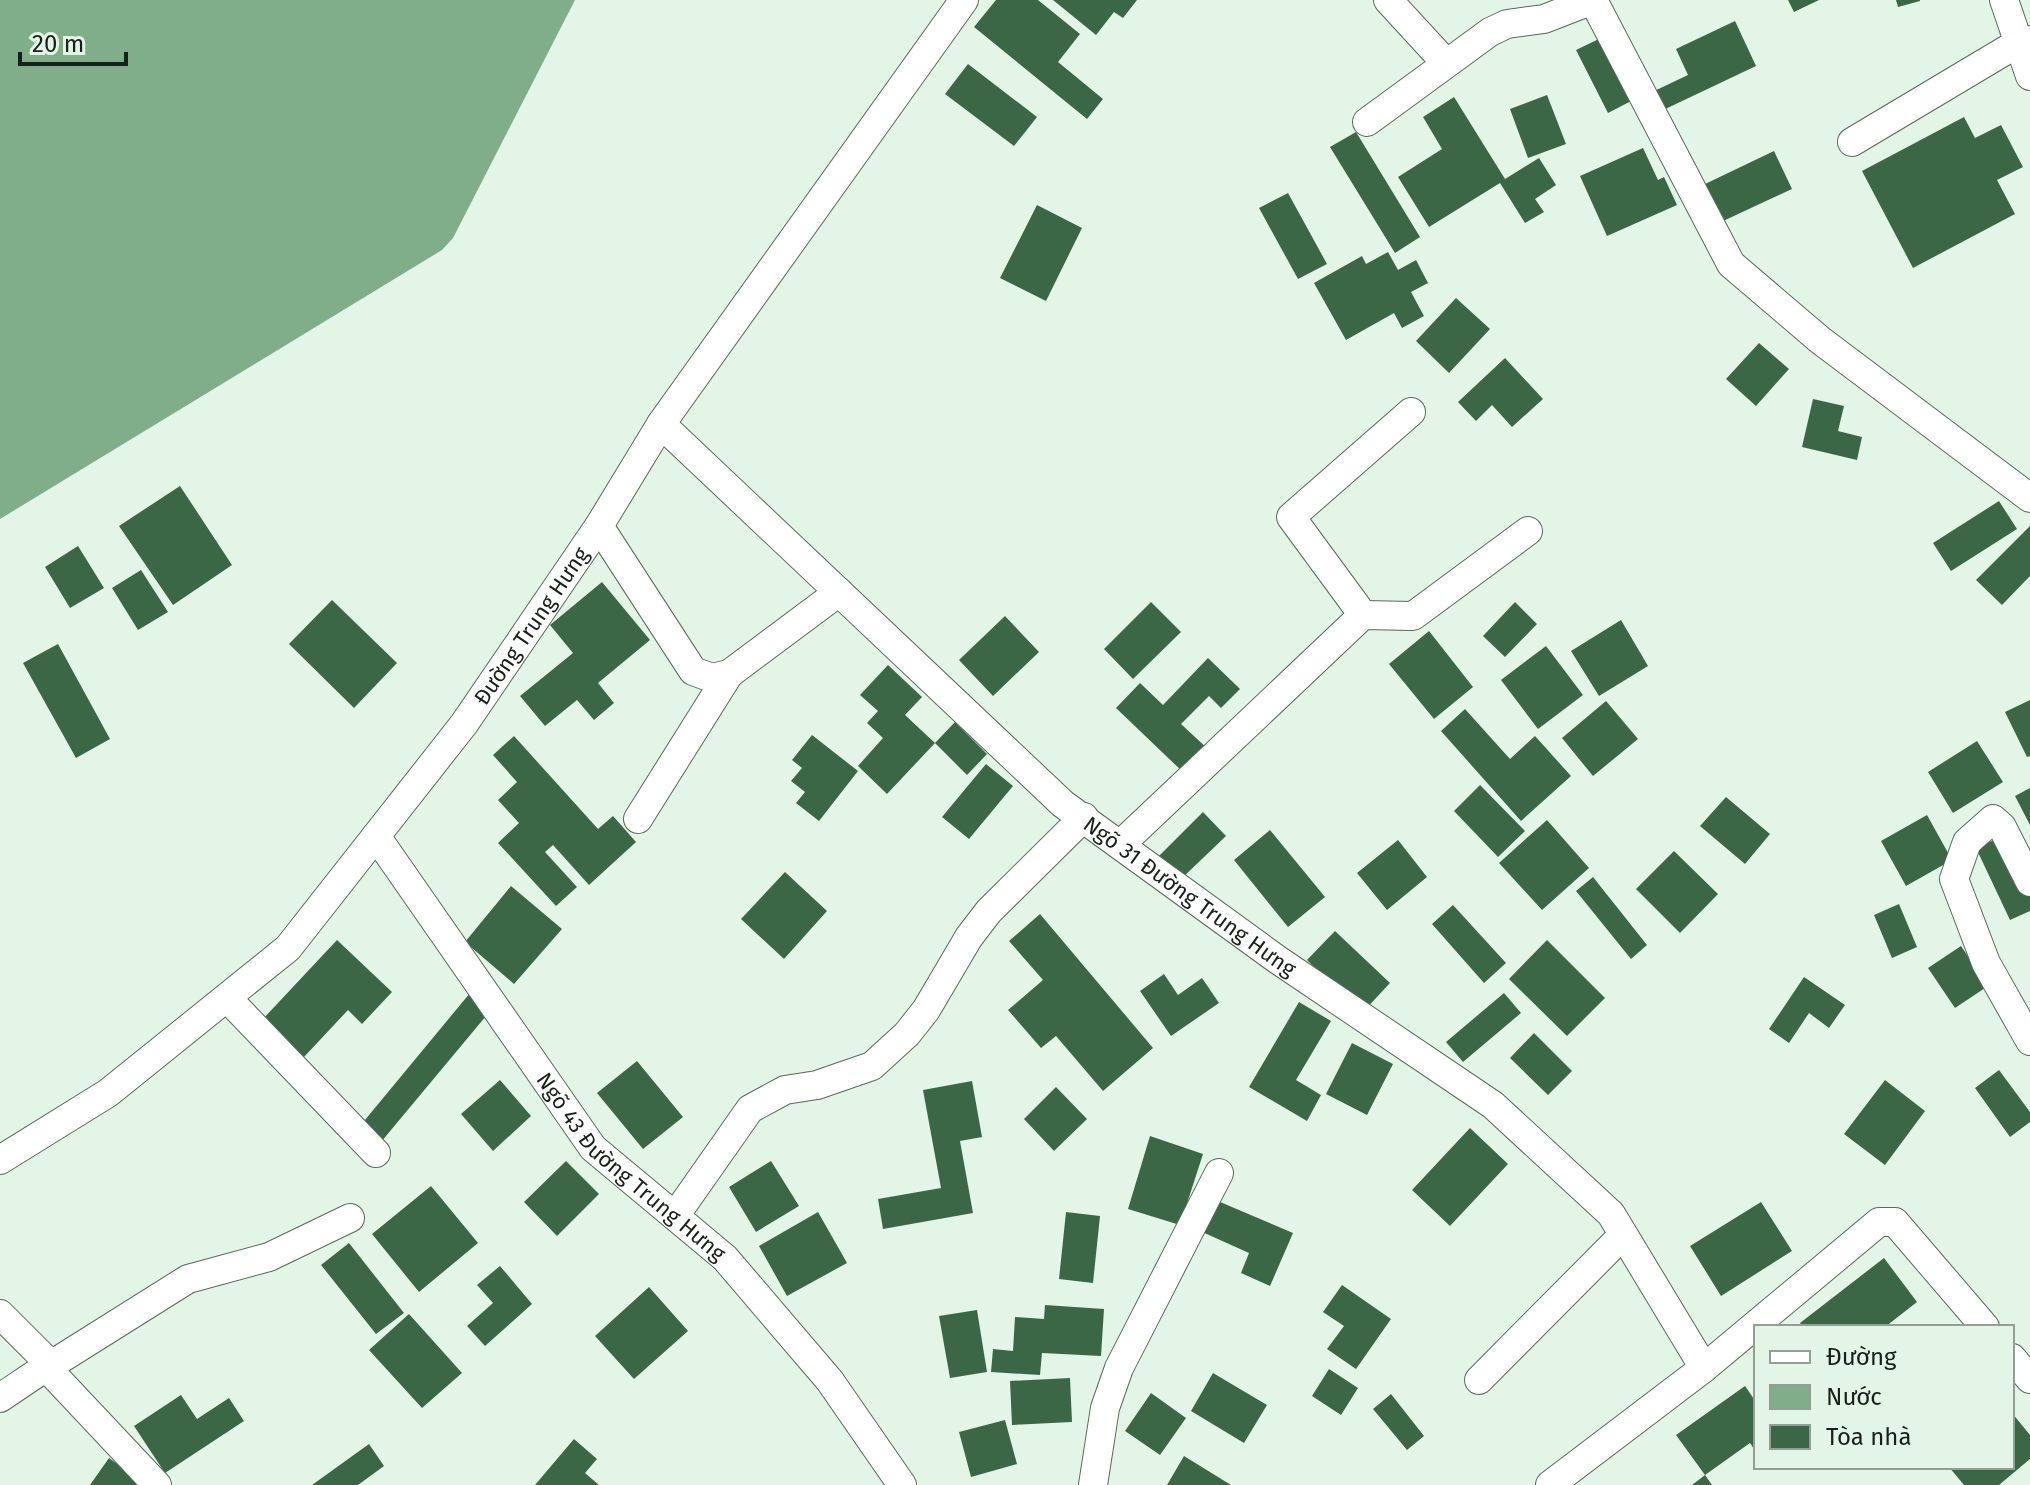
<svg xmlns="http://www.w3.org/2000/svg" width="2030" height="1485" viewBox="0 0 2030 1485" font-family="'Fira Sans',sans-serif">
  <rect width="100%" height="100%" fill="#e2f5e6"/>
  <path fill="#80ae8a" d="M0 0H575L453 238 442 250 0 519Z"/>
  <path fill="#3c6747" d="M996 0H1038L1080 34 1058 62 1103 99 1087 119 974 27Z
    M1053 0H1137L1123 18 1114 12 1096 35Z
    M1788 0H1819L1794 12Z
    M1896 0H1920V1L1898 7Z
    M1735 21 1756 66 1659 112 1650 93 1688 75 1676 49Z
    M1603 37 1635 99 1608 113 1576 50Z
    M968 64 1037 117 1014 146 945 94Z
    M1547 95 1566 144 1528 158 1510 109Z
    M1454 97 1505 179 1539 158 1556 185 1535 199 1544 212 1525 223 1500 183 1429 227 1398 177 1442 149 1423 117Z
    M1964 117 1975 138 2001 125 2023 167 1997 180 2015 214 1913 268 1862 171Z
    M1356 132 1420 237 1395 253 1330 147Z
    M1643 148 1658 180 1664 177 1677 205 1607 236 1580 176Z
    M1774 151 1792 189 1721 222 1703 185Z
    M1288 193 1327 264 1298 279 1259 208Z
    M1037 205 1082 228 1046 301 1000 278Z
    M1388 252 1398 270 1416 260 1428 283 1411 292 1424 316 1402 328 1394 313 1346 340 1314 283 1362 256 1366 264Z
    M1456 298 1490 329 1449 373 1416 341Z
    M1759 343 1789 369 1756 406 1726 379Z
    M1505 358 1543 399 1512 427 1492 405 1476 421 1458 402Z
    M1813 399 1844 406 1838 431 1862 437 1857 460 1802 447Z
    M180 486 232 565 173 605 119 526Z
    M1999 501 2017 529 1951 571 1933 543Z
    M2030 526V576L2002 605 1976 580Z
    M78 546 104 588 70 608 45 567Z
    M141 570 168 612 138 630 112 588Z
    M602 582 650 640 598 683 614 703 594 720 577 700 545 726 520 696 573 653 550 625Z
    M332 600 397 663 354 708 289 644Z
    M1151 602 1181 632 1133 679 1104 649Z
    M1515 602 1537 624 1505 657 1483 636Z
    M1005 616 1039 652 993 696 959 660Z
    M1621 620 1648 666 1599 696 1571 651Z
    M1429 631 1473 687 1434 719 1389 664Z
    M58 644 110 739 76 758 23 663Z
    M1546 646 1583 695 1538 729 1501 680Z
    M1208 658 1240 689 1221 708 1209 696 1181 724 1209 750 1186 775 1116 708 1140 683 1163 705Z
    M888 665 922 697 905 715 935 743 887 794 858 766 883 738 867 723 878 711 860 695Z
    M2030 700V756L2027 757 2005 712Z
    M1606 701 1638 739 1593 776 1562 738Z
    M1465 709 1510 759 1535 736 1571 776 1521 821 1441 731Z
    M955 722 987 754 967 775 935 743Z
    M812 735 858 771 819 821 796 803 805 792 791 781 802 768 792 760Z
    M514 736 598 829 613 816 636 842 589 885 553 845 545 852 577 887 556 906 498 843 519 823 498 800 517 782 493 755Z
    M1977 741 2003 782 1953 813 1928 772Z
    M986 764 1013 786 969 839 942 817Z
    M1480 785 1525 831 1498 857 1454 811Z
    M2030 788V825L2015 796Z
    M1726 797 1770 834 1745 864 1700 826Z
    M1203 812 1226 836 1179 881 1157 858Z
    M1927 815 1952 860 1906 886 1881 841Z
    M1547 820 1589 868 1542 910 1499 863Z
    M1270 830 1325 897 1288 927 1234 860Z
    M2003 836 2030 894V911L2010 920 1976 848Z
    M1398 840 1427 877 1387 910 1357 873Z
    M1674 851 1718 894 1680 933 1636 889Z
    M785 872 827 911 784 959 741 919Z
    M1593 877 1647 945 1631 959 1576 891Z
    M511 886 562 929 514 984 465 942Z
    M1899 904 1917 947 1892 958 1874 915Z
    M1453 905 1506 963 1484 983 1432 924Z
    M1040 914 1153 1048 1103 1091 1056 1036 1041 1048 1008 1010 1043 980 1009 941Z
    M1335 931 1390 983 1362 1013 1307 960Z
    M337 940 392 992 362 1024 348 1010 304 1057 263 1019Z
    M1547 940 1605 998 1567 1036 1509 979Z
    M1961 946 1988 986 1955 1008 1928 968Z
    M1164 974 1178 995 1202 978 1219 1003 1171 1036 1140 991Z
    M1804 977 1845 1005 1829 1028 1809 1013 1789 1043 1769 1029Z
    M470 993 491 1010 381 1142 360 1126Z
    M1504 993 1521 1013 1463 1062 1446 1042Z
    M1299 1002 1331 1021 1296 1080 1321 1095 1307 1121 1249 1087Z
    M1534 1033 1572 1071 1548 1095 1510 1058Z
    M1352 1043 1393 1064 1367 1115 1326 1094Z
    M637 1061 683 1117 643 1149 597 1093Z
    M1999 1070 2030 1112V1122L2010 1137 1975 1088Z
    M500 1080 531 1116 493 1151 461 1114Z
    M1885 1080 1925 1111 1885 1165 1844 1134Z
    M972 1081 982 1137 960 1141 973 1213 883 1229 878 1199 941 1188 923 1090Z
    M1056 1087 1087 1119 1054 1151 1024 1119Z
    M1470 1128 1508 1164 1450 1226 1412 1190Z
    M1150 1136 1203 1154 1180 1225 1128 1209Z
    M566 1161 599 1194 557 1236 524 1202Z
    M771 1161 799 1206 756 1232 729 1187Z
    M431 1186 478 1243 419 1292 372 1234Z
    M1213 1199 1293 1233 1270 1286 1241 1273 1249 1253 1200 1231Z
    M1761 1202 1792 1251 1721 1296 1690 1246Z
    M818 1212 847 1263 787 1296 759 1246Z
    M1066 1212 1100 1216 1093 1283 1059 1279Z
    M349 1243 404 1313 376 1334 321 1265Z
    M1884 1258 1917 1302 1885 1327H1803L1800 1323Z
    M500 1266 532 1304 485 1346 467 1326 493 1303 477 1285Z
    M1342 1285 1391 1319 1356 1369 1327 1349 1344 1326 1323 1312Z
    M649 1287 688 1331 634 1379 595 1336Z
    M1045 1305 1104 1309 1101 1356 1042 1353 1040 1375 991 1372 993 1349 1013 1351 1015 1317 1044 1319Z
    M977 1310 987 1372 950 1378 939 1316Z
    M409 1314 462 1373 422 1408 369 1350Z
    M1329 1369 1358 1388 1341 1415 1312 1396Z
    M1213 1373 1267 1405 1244 1443 1191 1411Z
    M1070 1378 1072 1422 1012 1425 1010 1381Z
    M1745 1386 1756 1402V1452L1750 1443 1705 1475 1712 1485H1692L1705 1475 1676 1435Z
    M1151 1393 1186 1418 1160 1455 1125 1431Z
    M1391 1394 1424 1436 1407 1450 1373 1409Z
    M181 1395 197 1419 229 1398 244 1421 165 1473 134 1426Z
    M2012 1413 2030 1435V1459L1999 1485H1964L1949 1467H2012Z
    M1005 1420 1017 1464 971 1477 959 1432Z
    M574 1439 597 1459 585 1473 599 1485H535Z
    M369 1444 384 1466 358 1485H312Z
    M1184 1456 1231 1485H1167Z
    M109 1458 146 1485H90Z"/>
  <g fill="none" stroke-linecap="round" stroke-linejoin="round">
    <defs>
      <g id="minor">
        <path d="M1388 0 1445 62"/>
        <path d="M1593 0 1731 264 1820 340 2030 498"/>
        <path d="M2004 0 2030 76"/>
        <path d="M1367 122 1490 32 1507 24 1544 19 1593 0"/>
        <path d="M1852 142 2018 43 2030 40"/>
        <path id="s1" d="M661 424 1063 804 1278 960 1493 1105 1611 1214 1704 1368"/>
        <path d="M599 526 693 671 712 678 729 674 839 592"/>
        <path d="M1363 615 1291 517 1411 412"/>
        <path d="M638 819 729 674"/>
        <path id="s2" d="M376 836 593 1148 725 1258 830 1381 902 1485"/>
        <path d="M1121 844 1363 615 1413 616 1528 531"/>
        <path d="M2030 882 2002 827 1993 819 1967 842 1954 879 1986 963 2030 1041"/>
        <path d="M227 998 376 1153"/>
        <path id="s3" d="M0 1160 108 1093 288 948 464 724 599 526 661 424 964 0"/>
        <path d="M675 1216 750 1109 785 1090 817 1085 872 1066 907 1034 926 1010 969 937 989 911 1084 817"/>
        <path d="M0 1314 51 1365 46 1367 157 1485"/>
        <path d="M2012 1358 2030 1379"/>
        <path d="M51 1365 188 1279 269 1257 350 1218"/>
        <path d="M1479 1380 1623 1235"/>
        <path d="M0 1398 46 1367"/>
        <path d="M1093 1485 1105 1408 1119 1368 1219 1173"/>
        <path d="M1550 1485 1704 1368 1879 1222H1895L1985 1327"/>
      </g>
    </defs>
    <use href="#minor" stroke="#59695c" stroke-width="30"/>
    <use href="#minor" stroke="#fff" stroke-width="28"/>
  </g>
  <g text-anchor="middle" stroke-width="8" stroke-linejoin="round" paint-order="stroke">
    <g font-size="22" fill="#191f1a" stroke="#e2f5e6">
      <text dy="8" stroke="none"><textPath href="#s3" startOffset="762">Đường Trung Hưng</textPath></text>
      <text dy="8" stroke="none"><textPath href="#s1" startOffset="710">Ngõ 31 Đường Trung Hưng</textPath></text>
      <text dy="8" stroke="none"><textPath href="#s2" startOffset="420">Ngõ 43 Đường Trung Hưng</textPath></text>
    </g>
  </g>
  <rect x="1754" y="1325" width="260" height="144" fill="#e2f5e6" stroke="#929f94" stroke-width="2"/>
  <rect x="1770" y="1351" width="40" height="12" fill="#ffffff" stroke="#929f94" stroke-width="2"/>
  <text x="1826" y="1365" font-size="24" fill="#191f1a">Đường</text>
  <rect x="1770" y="1385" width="40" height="24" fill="#80ae8a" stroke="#929f94" stroke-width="2"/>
  <text x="1826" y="1405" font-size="24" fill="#191f1a">Nước</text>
  <rect x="1770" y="1425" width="40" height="24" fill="#3c6747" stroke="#929f94" stroke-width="2"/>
  <text x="1826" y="1445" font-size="24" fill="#191f1a">Tòa nhà</text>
  <path d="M20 52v12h106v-12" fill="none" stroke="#191f1a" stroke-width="4"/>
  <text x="32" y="52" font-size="24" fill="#191f1a" stroke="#e2f5e6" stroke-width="6" paint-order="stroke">20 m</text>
</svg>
